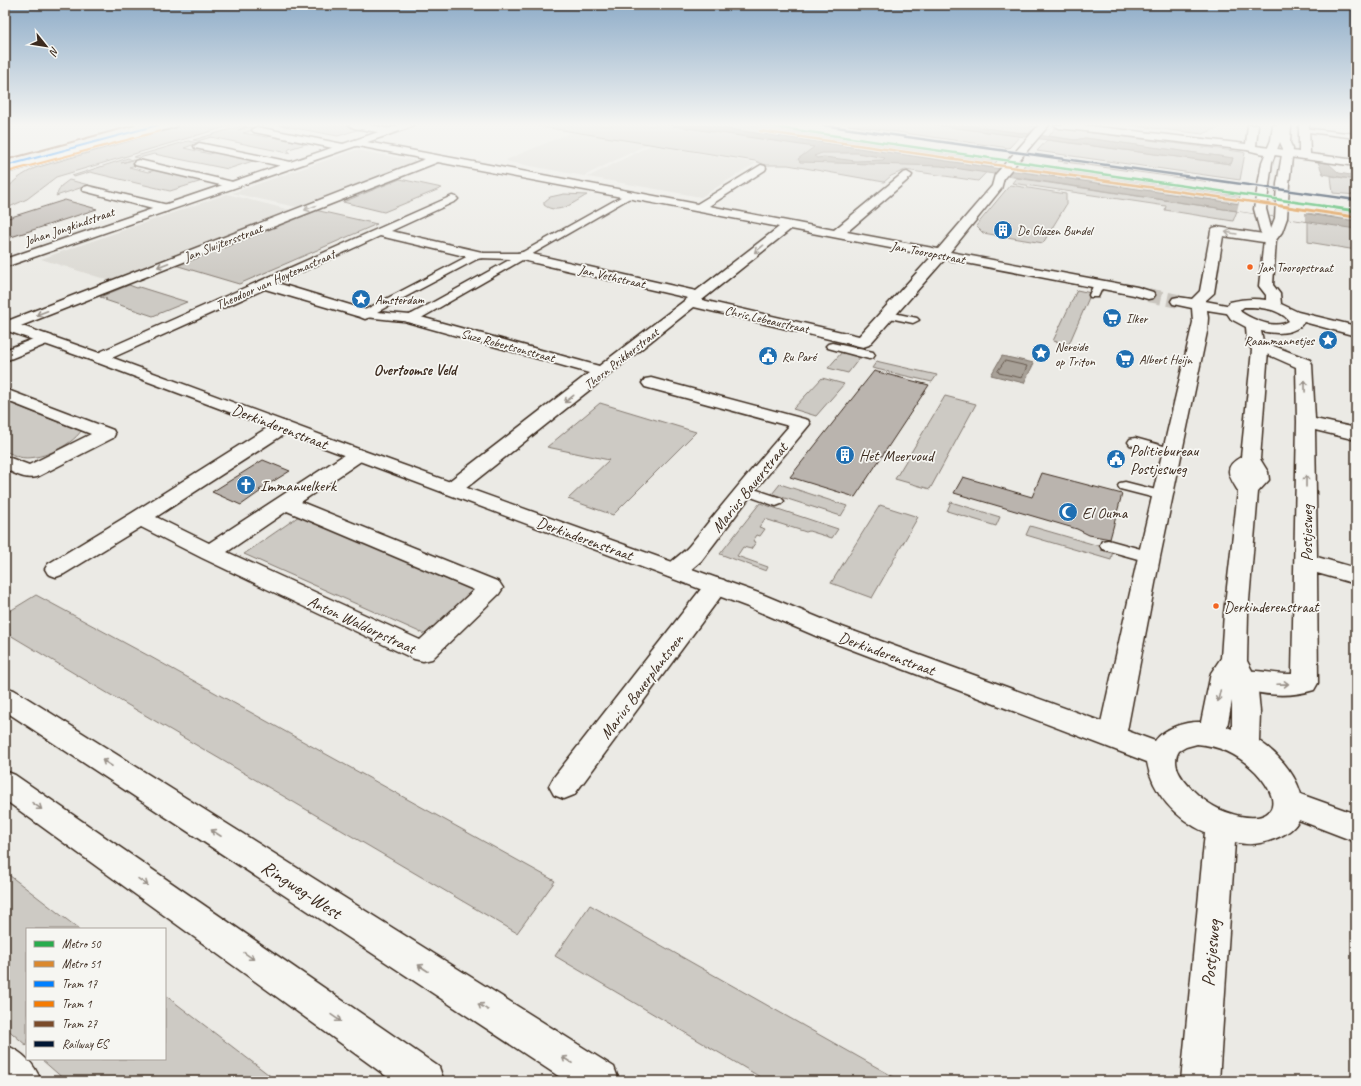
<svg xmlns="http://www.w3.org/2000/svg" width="1361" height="1086" viewBox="0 0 1361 1086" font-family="Caveat,sans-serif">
  <rect width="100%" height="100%" fill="#ebeae5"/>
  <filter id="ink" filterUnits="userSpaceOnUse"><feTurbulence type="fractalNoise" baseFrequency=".025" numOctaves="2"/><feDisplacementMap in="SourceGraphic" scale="8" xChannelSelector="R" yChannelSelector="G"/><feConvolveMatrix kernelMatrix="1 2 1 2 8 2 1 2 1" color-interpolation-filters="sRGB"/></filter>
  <g filter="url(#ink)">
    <path fill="#dcdad4" d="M572 132 648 144 584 176 509 162 506 160Z
      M651 145 756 163 701 197 588 177Z
      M356 150 422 162 301 208 232 193Z
      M227 194 294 211 111 281 41 259Z"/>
    <path fill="#cdcac4" stroke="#847a71" d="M186 125H232L56 177 27 199 5 209C5 205 4 199 5 196 8 182 24 174 35 168Z
      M279 125H346L363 128 338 136Z
      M539 125H750L998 160 978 181 905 170 891 176 884 182 788 165H766L755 161 537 126Z
      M848 125H934L1020 136 1009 148Z
      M962 125H1023L1036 127 1028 134Z
      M1129 125H1225L1203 134Z
      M242 126H247L238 130 248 127 257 129 243 133 267 137 272 136 309 143 289 149 288 151 290 152 288 153 211 137 198 141 193 140Z
      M1055 128 1242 152 1245 153 1240 180 1037 151 1047 140 1231 164 1233 158 1085 138 1075 140 1049 136Z
      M188 141 198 143 184 148 210 154 217 151 256 160 228 169 154 154 139 158 133 157Z
      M128 158 132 160 121 163 133 160 143 163 129 167 148 172 156 170 202 181 170 191 90 172 74 177 72 176Z
      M1059 160 1189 178 1211 182 1058 161Z
      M1025 164 1240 196 1238 204 1020 173Z
      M1331 176 1356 180V195L1333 193Z
      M1016 178 1237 211 1233 221 1165 210 1166 206 1012 183Z
      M400 179 442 188 384 212 343 202Z
      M69 180 89 185 56 196 61 186Z
      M1010 185 1066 194V205L1043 243 983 233 976 226Z
      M564 194 587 195C574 202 558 216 544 205V202L550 197Z
      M1335 209 1356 213V250L1308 242V213L1334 217Z
      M315 210 377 224 239 284 175 265Z
      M129 285 137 288 139 287 187 302 153 316 105 300 107 299 100 297Z
      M1077 290 1091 293 1069 344 1053 341Z
      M842 352 861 356 848 373 828 368Z
      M877 361 880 362 937 375 932 382 872 368Z
      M822 378 844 384 816 416 793 409Z
      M945 396 976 404 930 489 895 479Z
      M5 401 81 431C71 446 38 462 19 457 15 456 10 453 5 451Z
      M600 403 696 432 613 515 568 499 609 460 547 447Z
      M780 484 847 506 841 516 772 494Z
      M951 502 1000 517 996 526 947 511Z
      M760 503 838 529 832 538 809 531 806 532 765 519 759 527 765 529 760 536 757 535 753 541 756 542 751 549 743 547 737 556 768 567 766 571 720 554Z
      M880 505 918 517 872 598 831 583Z
      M299 516 481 592 433 638 244 554Z
      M1030 526 1113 550 1111 560 1026 535Z
      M36 595 149 656 555 881 517 933 92 684 5 632V614Z
      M5 872 79 929H27V1046L5 1027Z
      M590 905 901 1081H767L555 956Z
      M165 995 277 1081H66L41 1059H165Z"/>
    <path fill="#a8a198" stroke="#7c7167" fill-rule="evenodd" d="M667 125H701L1335 218 1356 221V229L941 166 800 162 798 159 814 147ZM822 153H857L885 158 883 160 856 161 824 157 817 158 814 156Z
      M934 125H962L1075 140 1085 138 1233 158 1231 164Z
      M1318 162 1328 163 1339 173 1356 176V180L1323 174Z
      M1002 356 1034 363 1024 383 991 375Z"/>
    <path fill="#ebeae5" d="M1239 202 1305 211V221L1237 211Z"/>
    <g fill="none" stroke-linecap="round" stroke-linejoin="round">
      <path stroke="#675a4f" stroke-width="1" d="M1005 361 1027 366 1022 378 999 373 998 371Z"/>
    </g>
    <path fill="#bab4ae" stroke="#3b2a1e" d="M65 200 97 209 5 239V219Z
      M874 371 929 385 855 497 790 477Z
      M263 460 290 471 259 490 261 491 241 505 212 492Z
      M1042 473 1122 494 1110 539 1089 535 1077 529 954 493 963 477 1032 497Z"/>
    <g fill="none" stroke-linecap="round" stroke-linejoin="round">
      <path stroke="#c8c4bd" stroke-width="14" stroke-dasharray="14 6" stroke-linecap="butt" d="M1148 295 1178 301"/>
      <defs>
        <path id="pedestrian" d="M1303 128 1356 134V138L1301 131 1300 130Z
          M628 193H634L635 195 416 321 412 322 365 317 360 314 361 312 474 253H521ZM479 258 511 259 410 315 377 312Z
          M1099 281 1104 284 1098 297H1090L1089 295 1095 282Z
          M889 312 917 318 919 320 913 323 885 317 884 315Z
          M832 343 873 352 875 355 873 358 869 359 828 348 826 346 828 344Z
          M1135 438 1178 450 1180 453 1178 456 1173 457 1130 445 1128 442 1130 439Z
          M1125 482 1168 493 1170 496 1168 499 1163 500 1120 489 1118 486 1120 483Z
          M745 486 781 498 784 501 781 504 776 506 740 493 738 490 740 487Z
          M1108 540 1155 553 1157 557 1155 561 1149 562 1102 549 1100 545 1102 541Z"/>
        <path id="minor" d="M349 125H370L392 129 394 131 389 134 354 128Z
          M1039 125H1049L1004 178 1001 189 950 252 1137 287 1153 292 1155 295 1153 298 1148 299 1134 295 945 259 869 345 863 347 694 307 475 481C465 489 457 497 444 493L441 489 444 485 589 373 407 322 404 319 407 316 412 314 417 316 599 366 688 298 518 259 516 256 518 253 523 252 696 291 779 227 438 162 13 329 5 330V322L425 159 353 145 351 143 353 141 356 140 697 204 761 165 765 166 766 168 765 170 709 206 834 230 903 173 907 172 912 175 911 177 847 232 938 249 992 186 995 175ZM791 229 932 256 859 336 702 300Z
          M1054 125H1082L1246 144 1248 125H1258L1256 146 1299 152V125H1309L1310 154 1356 160V166L1259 153 1247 150 1059 128Z
          M257 127 343 144 348 147 343 150 254 132 252 130 254 128Z
          M199 143 291 162 296 165 291 168 195 148 194 146Z
          M139 160 237 183 239 185 233 188 135 165 134 163 135 161Z
          M88 186 168 205 170 208 168 211 164 212 84 191 82 189 84 187Z
          M452 196 456 197 458 199 456 201 391 231 482 252 484 255 482 258 477 259 380 236 277 283 370 311 373 314 370 317 365 319 360 317 265 289 105 361 99 363 93 361 91 358 93 355Z
          M1217 227 1270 235 1275 236 1276 239 1275 242 1270 243 1223 236 1214 293 1205 301 1237 307 1239 310 1237 313 1232 314 1207 310 1208 318 1207 332 1160 557 1126 736 1122 744 1112 747 1102 744 1098 736 1138 557 1193 322 1192 308 1173 304 1171 301 1173 298 1178 297 1192 299 1200 291 1211 231 1213 228Z
          M46 334 52 336 54 339 52 342 5 361V350Z
          M1266 343 1310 360 1312 364 1315 419 1356 428V440L1315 430 1317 557 1356 568V584L1317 573 1318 683 1314 690C1289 698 1260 695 1235 687L1231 680 1235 673C1253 667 1273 675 1292 674L1297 422 1296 367 1260 351 1258 348 1260 345Z
          M651 378 808 420 810 424 752 494 701 561 683 576 675 579 667 576 664 571C670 560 682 555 690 545 722 505 755 465 789 426L645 387 642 383 645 379Z
          M5 389 113 430 115 434 113 438 37 477C25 480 16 474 5 469V456L29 465 91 434 5 400Z
          M282 421 289 423 291 427 289 431 156 517 209 543 350 451 357 449 364 451 367 455 364 459 301 502 499 582 503 588 499 594 432 659 423 661 414 659 202 558 141 527 64 574 56 577 48 574 45 569 48 564 132 513 275 423ZM287 511 474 590 420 640 227 552Z
          M716 578 724 580 728 586 724 592 574 795 564 799 554 795 549 786 554 777 708 580Z
          M1289 790 1356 814V842L1278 812 1274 803 1278 794Z
          M5 1045C23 1052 34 1063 41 1081H5Z"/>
        <path id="tertiary" d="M399 125H413L411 127 5 267V259Z
          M1273 125H1291L1290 143 1293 149 1289 184 1287 218 1282 232 1276 240 1273 285 1280 294 1281 304 1298 312 1356 326V336L1304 322C1295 335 1275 334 1261 331L1263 341 1268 350 1260 459 1268 472 1269 480 1258 492 1248 613 1247 661 1257 680 1260 712 1259 741C1293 763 1329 819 1274 839 1260 844 1249 846 1235 842L1219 1081H1181L1205 832C1176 819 1152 793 1147 762L816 636 748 607 93 361 5 330V320L105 355 364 451 764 595 834 624 1155 741C1164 728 1186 721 1201 722L1211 673 1221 658 1224 613 1238 491C1229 476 1222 467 1241 457L1252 350 1247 341 1246 327 1231 319 1225 310 1230 302C1242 299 1253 298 1266 300V295L1259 286 1264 239 1260 231 1254 209 1262 162 1271 140ZM1280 142 1283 149 1277 184 1275 218 1271 228 1266 209 1272 162ZM1244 307C1258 307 1280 308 1289 321 1276 330 1253 320 1241 312L1240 310ZM1232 701V729L1227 727ZM1197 744C1221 746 1239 755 1256 772 1290 809 1267 827 1226 812 1209 806 1194 793 1183 779 1177 771 1173 760 1179 751L1186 747Z"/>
        <path id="secondary" d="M162 125H177L175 127 5 173V167Z"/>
        <path id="motorway" d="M5 687 14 690 614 1067 619 1081H566L5 711Z
          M5 771 15 775 439 1067 444 1081H393L5 800Z"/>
      </defs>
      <use href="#pedestrian" stroke="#3b2a1e" stroke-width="3"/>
      <use href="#minor" stroke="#3b2a1e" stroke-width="3"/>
      <use href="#tertiary" stroke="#3b2a1e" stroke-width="3"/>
      <use href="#secondary" stroke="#3b2a1e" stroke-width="3"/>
      <use href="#motorway" stroke="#3b2a1e" stroke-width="3"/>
      <use href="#pedestrian" fill="#f6f6f2" fill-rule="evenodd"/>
      <use href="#minor" fill="#f6f6f2" fill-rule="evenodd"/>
      <use href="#tertiary" fill="#f6f6f2" fill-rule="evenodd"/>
      <use href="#secondary" fill="#f6f6f2" fill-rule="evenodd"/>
      <use href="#motorway" fill="#f6f6f2" fill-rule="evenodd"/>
      <defs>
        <path id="rail-1" d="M822 125 1356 200"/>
      </defs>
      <use href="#rail-1" stroke="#f6f6f2" stroke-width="4"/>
      <use href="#rail-1" stroke="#011633" stroke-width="2.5"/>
      <defs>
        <path id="tram-1" d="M5 166 158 125"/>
        <path id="tram-2" d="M7 172 160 131"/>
        <path id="tram-3" d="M5 160 135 125"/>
      </defs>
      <use href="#tram-1" stroke="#f6f6f2" stroke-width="3.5"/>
      <use href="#tram-2" stroke="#f6f6f2" stroke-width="3.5"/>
      <use href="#tram-3" stroke="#f6f6f2" stroke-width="3.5"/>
      <use href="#tram-1" stroke="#007fff" stroke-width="2"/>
      <use href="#tram-2" stroke="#f57b02" stroke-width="2"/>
      <use href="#tram-3" stroke="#7a4b2a" stroke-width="2"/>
      <defs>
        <path id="metro-1-far1" d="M761 125 1330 207"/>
        <path id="metro-1" d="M1323 206 1356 211"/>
        <path id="metro-2-far1" d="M760 131 1288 207"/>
        <path id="metro-2" d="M1281 206 1355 217"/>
      </defs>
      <use href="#metro-1-far1" stroke="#f6f6f2" stroke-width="4"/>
      <use href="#metro-1" stroke="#f6f6f2" stroke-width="5"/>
      <use href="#metro-2-far1" stroke="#f6f6f2" stroke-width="4"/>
      <use href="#metro-2" stroke="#f6f6f2" stroke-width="5"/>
      <use href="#metro-1-far1" stroke="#29ab4d" stroke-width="2.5"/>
      <use href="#metro-1" stroke="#29ab4d" stroke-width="3"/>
      <use href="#metro-2-far1" stroke="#da882e" stroke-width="2.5"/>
      <use href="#metro-2" stroke="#da882e" stroke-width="3"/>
    </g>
    <defs><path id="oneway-shaft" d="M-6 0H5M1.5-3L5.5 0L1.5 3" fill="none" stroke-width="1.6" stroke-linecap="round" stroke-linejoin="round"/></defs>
    <g stroke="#989088">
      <use href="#oneway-shaft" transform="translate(310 208) rotate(159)"/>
      <use href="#oneway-shaft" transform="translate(1231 233) rotate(-171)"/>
      <use href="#oneway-shaft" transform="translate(759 249) rotate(141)"/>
      <use href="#oneway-shaft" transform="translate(163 265) rotate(159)"/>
      <use href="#oneway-shaft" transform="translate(42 313) rotate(159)"/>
      <use href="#oneway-shaft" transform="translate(1305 386) rotate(-91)"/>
      <use href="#oneway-shaft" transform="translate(569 399) rotate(142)"/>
      <use href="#oneway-shaft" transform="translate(1306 481) rotate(-90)"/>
      <use href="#oneway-shaft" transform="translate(1283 684) rotate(-2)"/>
      <use href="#oneway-shaft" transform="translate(1219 696) rotate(103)"/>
      <use href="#oneway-shaft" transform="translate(107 763) rotate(-147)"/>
      <use href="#oneway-shaft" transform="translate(37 806) rotate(35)"/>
      <use href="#oneway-shaft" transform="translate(216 833) rotate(-147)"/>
      <use href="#oneway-shaft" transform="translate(143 882) rotate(35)"/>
      <use href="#oneway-shaft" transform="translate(249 956) rotate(35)"/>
      <use href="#oneway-shaft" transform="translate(423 968) rotate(-147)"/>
      <use href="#oneway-shaft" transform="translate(483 1007) rotate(-148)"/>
      <use href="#oneway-shaft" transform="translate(336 1018) rotate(35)"/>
      <use href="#oneway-shaft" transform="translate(567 1060) rotate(-147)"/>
    </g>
  </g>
  <linearGradient id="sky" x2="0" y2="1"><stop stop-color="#8eacc8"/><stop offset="0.45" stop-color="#f6f6f3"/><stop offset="1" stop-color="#f6f6f3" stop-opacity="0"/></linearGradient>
  <rect width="1361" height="277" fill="url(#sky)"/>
  <defs>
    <symbol id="building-disc" viewBox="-11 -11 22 22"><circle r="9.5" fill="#1f6fb2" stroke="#f6f6f2"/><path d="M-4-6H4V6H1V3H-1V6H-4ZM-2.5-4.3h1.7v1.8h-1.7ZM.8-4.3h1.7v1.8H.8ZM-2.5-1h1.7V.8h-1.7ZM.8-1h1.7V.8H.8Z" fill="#fff"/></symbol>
    <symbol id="sight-disc" viewBox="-11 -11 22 22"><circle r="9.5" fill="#1f6fb2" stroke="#f6f6f2"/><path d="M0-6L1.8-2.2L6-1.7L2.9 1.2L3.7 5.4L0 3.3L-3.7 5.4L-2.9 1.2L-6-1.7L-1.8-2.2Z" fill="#fff"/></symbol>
    <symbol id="supermarket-disc" viewBox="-11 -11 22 22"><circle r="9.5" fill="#1f6fb2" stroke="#f6f6f2"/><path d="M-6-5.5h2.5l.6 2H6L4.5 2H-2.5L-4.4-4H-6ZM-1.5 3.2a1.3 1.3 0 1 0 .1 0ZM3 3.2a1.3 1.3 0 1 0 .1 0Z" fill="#fff"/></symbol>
    <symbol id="civic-disc" viewBox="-11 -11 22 22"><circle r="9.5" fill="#1f6fb2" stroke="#f6f6f2"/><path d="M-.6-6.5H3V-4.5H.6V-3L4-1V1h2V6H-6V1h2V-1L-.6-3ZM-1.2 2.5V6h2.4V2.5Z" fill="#fff"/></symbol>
    <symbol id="church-disc" viewBox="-11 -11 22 22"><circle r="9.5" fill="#1f6fb2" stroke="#f6f6f2"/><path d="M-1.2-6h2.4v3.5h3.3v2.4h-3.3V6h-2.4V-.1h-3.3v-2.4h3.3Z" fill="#fff"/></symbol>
    <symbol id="mosque-disc" viewBox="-11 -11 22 22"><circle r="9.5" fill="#1f6fb2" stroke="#f6f6f2"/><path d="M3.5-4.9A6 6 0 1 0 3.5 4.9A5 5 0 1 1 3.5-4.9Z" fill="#fff"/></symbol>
  </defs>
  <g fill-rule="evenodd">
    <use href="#building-disc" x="992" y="219" width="22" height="22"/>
    <use href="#sight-disc" x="350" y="288" width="22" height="22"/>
    <use href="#supermarket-disc" x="1101" y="307" width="22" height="22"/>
    <use href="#sight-disc" x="1317" y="329" width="22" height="22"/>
    <use href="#sight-disc" x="1030" y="342" width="22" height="22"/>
    <use href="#civic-disc" x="757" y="345" width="22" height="22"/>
    <use href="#supermarket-disc" x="1114" y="348" width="22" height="22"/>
    <use href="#building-disc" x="834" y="444" width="22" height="22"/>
    <use href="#civic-disc" x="1105" y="448" width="22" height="22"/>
    <use href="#church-disc" x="235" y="474" width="22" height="22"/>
    <use href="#mosque-disc" x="1057" y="501" width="22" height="22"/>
  </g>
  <g fill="#f26522" stroke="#f6f6f2" stroke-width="1.5">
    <circle cx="1250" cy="267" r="3.5"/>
    <circle cx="1216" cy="606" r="3.5"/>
  </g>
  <g text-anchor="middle" stroke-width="3.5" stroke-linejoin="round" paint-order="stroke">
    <g font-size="13" fill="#3b2a1e" stroke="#f6f6f2">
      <text transform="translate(69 226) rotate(-19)" y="5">Johan Jongkindstraat</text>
      <text transform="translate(223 242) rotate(-21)" y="5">Jan Sluijtersstraat</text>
      <text transform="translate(928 252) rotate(11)" y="5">Jan Tooropstraat</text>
      <text transform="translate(612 276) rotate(13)" y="5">Jan Vethstraat</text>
      <text transform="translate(275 279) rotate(-24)" y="5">Theodoor van Hoytemastraat</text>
      <text transform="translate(767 319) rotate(13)" y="5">Chris Lebeaustraat</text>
      <text transform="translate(508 345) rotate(15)" y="5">Suze Robertsonstraat</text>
      <text transform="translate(621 358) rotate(-38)" y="5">Thorn Prikkerstraat</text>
    </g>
    <g font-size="13" fill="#3b2a1e" stroke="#f6f6f2" text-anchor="start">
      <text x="1017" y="235">De Glazen Bundel</text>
      <text x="375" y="304">Amsterdam</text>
      <text x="1126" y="323">Ilker</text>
      <text x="1314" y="345" text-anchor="end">Raammannetjes</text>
      <text x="1055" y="351">Nereide<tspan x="1055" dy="15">op Triton</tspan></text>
      <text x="782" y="361">Ru Paré</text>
      <text x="1139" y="364">Albert Heijn</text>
    </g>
    <g font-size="13" fill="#3b2a1e" stroke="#f6f6f2" text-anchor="start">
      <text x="1258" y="272">Jan Tooropstraat</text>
    </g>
    <g font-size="15" font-weight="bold" fill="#3b2a1e" stroke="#f6f6f2">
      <text x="415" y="375">Overtoomse Veld</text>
    </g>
    <g font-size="15" fill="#3b2a1e" stroke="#f6f6f2" text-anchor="start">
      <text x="1224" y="612">Derkinderenstraat</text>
    </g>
    <g font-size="16" fill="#3b2a1e" stroke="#f6f6f2">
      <text transform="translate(280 426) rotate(21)" y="6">Derkinderenstraat</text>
      <text transform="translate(749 487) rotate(-51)" y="6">Marius Bauerstraat</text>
      <text transform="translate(1306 533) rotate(-90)" y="6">Postjesweg</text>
      <text transform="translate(585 538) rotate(20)" y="6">Derkinderenstraat</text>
      <text transform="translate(362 624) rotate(25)" y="6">Anton Waldorpstraat</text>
      <text transform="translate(887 653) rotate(20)" y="6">Derkinderenstraat</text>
      <text transform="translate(641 686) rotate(-53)" y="6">Marius Bauerplantsoen</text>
    </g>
    <g font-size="16" fill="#3b2a1e" stroke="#f6f6f2" text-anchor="start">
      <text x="1130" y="456">Politiebureau<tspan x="1130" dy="18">Postjesweg</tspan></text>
      <text x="859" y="461">Het Meervoud</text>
      <text x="260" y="491">Immanuelkerk</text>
      <text x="1082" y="518">El Ouma</text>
    </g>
    <g font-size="19" fill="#3b2a1e" stroke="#f6f6f2">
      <text transform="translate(302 889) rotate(33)" y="7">Ringweg-West</text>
      <text transform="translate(1210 953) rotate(-85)" y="7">Postjesweg</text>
    </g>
  </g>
  <rect width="1361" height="1086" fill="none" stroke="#f6f6f2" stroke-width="20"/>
  <rect x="10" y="10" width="1341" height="1066" fill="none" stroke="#3b2a1e" stroke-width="1.5" filter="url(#ink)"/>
  <rect x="26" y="928" width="140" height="132" fill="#f6f6f2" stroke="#aba49d"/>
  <rect x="34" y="941" width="20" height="6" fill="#29ab4d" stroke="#aba49d"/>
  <text x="62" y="948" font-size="12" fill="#3b2a1e">Metro 50</text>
  <rect x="34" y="961" width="20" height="6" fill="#da882e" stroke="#aba49d"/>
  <text x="62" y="968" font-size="12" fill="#3b2a1e">Metro 51</text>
  <rect x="34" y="981" width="20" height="6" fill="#007fff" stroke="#aba49d"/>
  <text x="62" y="988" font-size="12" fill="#3b2a1e">Tram 17</text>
  <rect x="34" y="1001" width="20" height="6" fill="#f57b02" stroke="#aba49d"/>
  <text x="62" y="1008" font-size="12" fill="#3b2a1e">Tram 1</text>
  <rect x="34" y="1021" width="20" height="6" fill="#7a4b2a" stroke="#aba49d"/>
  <text x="62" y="1028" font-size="12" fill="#3b2a1e">Tram 27</text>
  <rect x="34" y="1041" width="20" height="6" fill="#011633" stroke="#aba49d"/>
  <text x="62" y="1048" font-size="12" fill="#3b2a1e">Railway ES</text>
  <g transform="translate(46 46) rotate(120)" stroke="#f6f6f2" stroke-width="3" paint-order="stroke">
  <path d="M0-3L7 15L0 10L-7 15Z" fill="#3b2a1e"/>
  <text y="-6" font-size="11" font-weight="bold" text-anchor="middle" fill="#3b2a1e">N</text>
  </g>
</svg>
